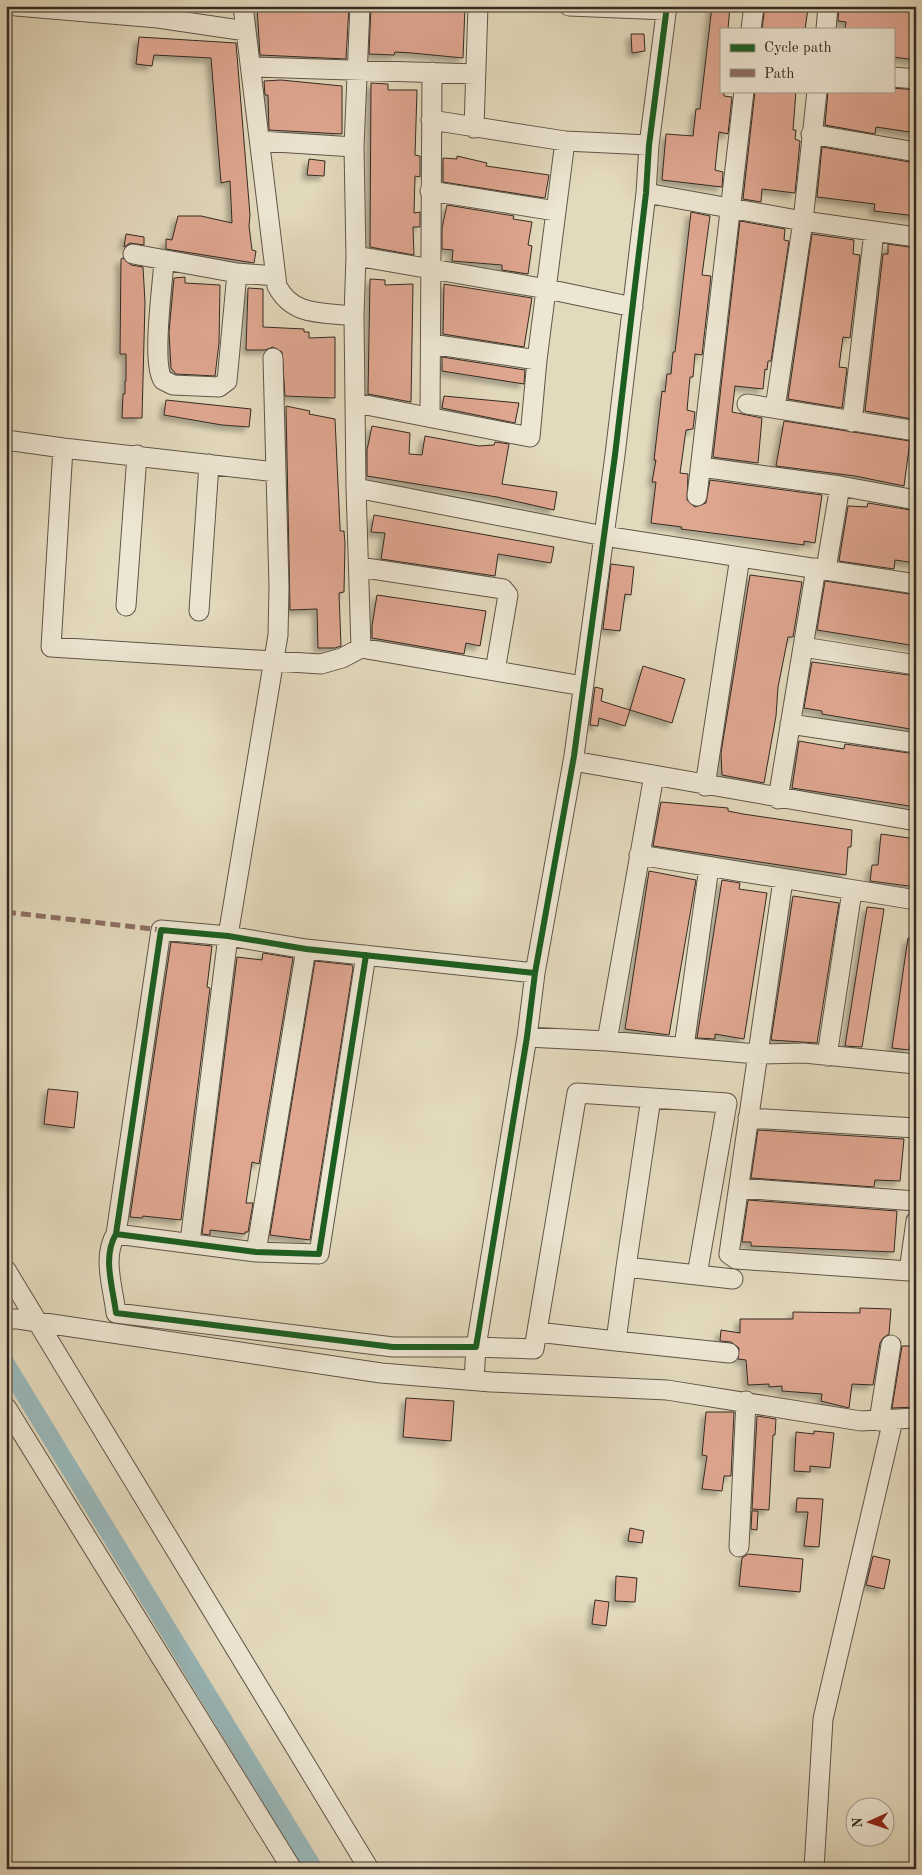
<svg xmlns="http://www.w3.org/2000/svg" width="922" height="1875" viewBox="0 0 922 1875" font-family="'Old Standard TT',serif">
  <defs>
    <filter id="shadow"><feDropShadow dx="-4.5" dy="4.5" stdDeviation="2.5" flood-color="#0004"/></filter>
  </defs>
  <rect width="100%" height="100%" fill="#e3d9bc"/>
  <filter id="stains"><feTurbulence type="fractalNoise" baseFrequency=".004" numOctaves="4"/><feColorMatrix values="0 0 0 0 .2 0 0 0 0 .09 0 0 0 0 .02 0 0 0 .5 -.17"/></filter>
  <radialGradient id="worn" r=".72"><stop offset=".6" stop-color="#630" stop-opacity="0"/><stop offset="1" stop-color="#630" stop-opacity=".3"/></radialGradient>
  <g fill="none" stroke-linecap="round" stroke-linejoin="round">
    <path stroke="#99b8ba" stroke-width="18" d="M6 1364 314 1869"/>
  </g>
  <path fill="#dfa690" stroke="#332b21" filter="url(#shadow)" d="M333 6H349L346 59 260 55 257 7 333 9Z
    M371 6H465L463 58 412 53 395 52 394 55 369 54Z
    M712 6H730L728 29H721V91H724V96L732 97 728 134 719 132 715 170 723 172 722 187 662 180 666 134 693 136 696 109H700Z
    M765 6H806L808 9 805 29H762Z
    M839 6H895L916 9V60L893 57V29H845L846 22 838 21Z
    M631 34H644L645 51 632 53Z
    M139 37 236 43 250 215 249 226 252 250 256 251 254 263 166 249V239L172 240 178 216H201L232 223 230 181 221 183 211 58 154 55 152 66 136 64Z
    M281 80 342 86V134L269 130 268 95H265L264 81Z
    M371 83 388 84V90H417L415 155 420 156V177L415 176 414 213 420 212V227H413L414 255 370 247Z
    M893 88 916 90V133L876 127 875 134 825 125 828 91H893Z
    M755 91H796L793 130H796L795 139 800 141 795 193 762 189 761 202 743 199Z
    M822 147 916 163V216L874 211 875 204 817 197Z
    M457 156 487 163 486 166 549 175 545 198 443 182V158L457 159Z
    M309 159 325 161 324 176 307 175Z
    M447 205 514 216 513 219 532 222 528 245 532 246 528 274 502 270V265L452 261 453 250 442 249V228Z
    M691 212 710 216 702 275 711 276 702 355 695 354 693 377H690L687 410 695 412 693 429 686 430 680 473 688 474 687 500 695 507 706 503 710 480 822 495 815 543 804 541V545L681 529 682 527 651 523 656 482H652L656 460H654L662 391 665 392 667 374H671L673 352H675Z
    M740 221 785 229 784 240 789 241 771 361H768L767 370 765 369 763 389 735 386 732 412 762 418 758 463 713 457Z
    M126 234 144 237V245L130 243 124 247Z
    M812 234 854 240 853 254 860 255 850 338 843 337 839 367 847 368 842 408 788 399Z
    M888 244 916 248V415H914L913 419 865 411 883 254H888Z
    M123 258 131 265 143 267 145 302 142 418H122L123 394H125V381H126V354H120L121 259Z
    M185 277V283L220 285 219 343 215 376 176 374 171 368 169 332 174 278Z
    M370 279 385 280V285L413 284 411 402 368 394Z
    M444 284 532 298 524 347 443 334Z
    M248 288 263 289V327L304 329V332H309V338L335 337V398L285 396 282 352 273 347 265 350H246Z
    M442 357 525 370 524 384 442 371Z
    M444 396 519 403 515 423 442 408Z
    M166 400 251 409 249 427 222 425 164 415Z
    M286 406 310 411 309 414 335 419 340 527V531H344L345 543 344 592 339 593 341 646 335 648H318L317 609 290 610Z
    M784 421 910 441 904 486 855 476 776 466Z
    M372 426 410 433 409 454 422 455 425 436 479 446 494 445 495 442 509 444 502 484 557 492 554 510 497 497 367 476V450Z
    M868 503 916 511V563L895 560 894 569 839 561 848 506 867 507Z
    M374 515 554 547 551 563 498 554 495 576 381 559 385 533 371 532Z
    M611 564 634 567 631 595 625 594 620 631 603 629Z
    M750 575 802 582 793 637H788L778 687 776 716 764 783 722 775 721 753Z
    M825 581 916 595V646L817 630Z
    M377 595 486 611 480 646 466 643 464 654 372 638V626Z
    M812 662 916 676V730L822 714V711L804 708Z
    M643 666 685 679 672 723 630 710Z
    M595 687 603 689 601 701 630 710 625 726 599 718 598 726 590 725Z
    M799 741 844 749 845 744 916 754V807L792 788Z
    M661 802 728 808V811L743 814 852 830 851 847H848L846 875 653 846Z
    M881 834 916 839V887L870 881 872 865H878Z
    M649 871 696 880 669 1035 625 1029Z
    M722 880 740 883 739 889 767 893 744 1039 715 1034V1039L697 1038Z
    M793 896 839 903 817 1043 771 1040Z
    M867 907 884 909 862 1047 845 1046Z
    M908 938 916 939V1018L909 1050 892 1048Z
    M171 942 212 946 207 987 210 988 181 1220 143 1216 142 1218 130 1217Z
    M263 953 293 958 259 1164 252 1162 246 1203H253L248 1232H245V1234L210 1230V1235L202 1234 237 957 262 960Z
    M315 961 352 965 353 968 310 1240 270 1235Z
    M48 1089 78 1092 74 1128 44 1124Z
    M758 1130 904 1139 900 1181 875 1180 874 1187 751 1178Z
    M748 1200 897 1211 894 1252 751 1246V1242H742Z
    M860 1308 891 1309 889 1334 883 1338 880 1343 873 1385 852 1384 849 1408 821 1401 822 1394 782 1391V1386L769 1387V1384L748 1385 746 1360 738 1359 739 1348 731 1342 720 1341 721 1330 740 1333V1319H793V1312L860 1313Z
    M902 1346H916V1407L892 1408Z
    M406 1398 454 1401 451 1441 403 1437Z
    M706 1412H734L731 1476H724L722 1491 702 1489 707 1456 702 1455Z
    M757 1416 776 1419 775 1435H773L769 1510 752 1509Z
    M814 1431 834 1433 830 1468 810 1466V1472L794 1471 796 1432 814 1434Z
    M797 1498 823 1499 819 1547 804 1546 808 1512H796Z
    M752 1511H758L757 1530 751 1529Z
    M630 1528 644 1531 642 1543 628 1541Z
    M748 1554 803 1559 800 1592 739 1586 742 1558Z
    M873 1556 890 1560 884 1589 866 1585Z
    M616 1576 637 1578 635 1602 615 1601Z
    M595 1600 609 1602 606 1626 592 1624Z"/>
  <g fill="none" stroke-linecap="round" stroke-linejoin="round">
    <defs>
      <path id="minor" d="M16 6 158 18 246 31
        M243 6 277 286C293 317 323 312 354 316
        M360 6 354 147 356 256 354 316 356 488 361 648
        M569 6 667 10
        M751 29 754 6
        M826 29 828 6
        M251 67 476 74
        M893 77 916 79
        M431 120 565 141 649 145
        M474 128 478 6
        M811 134 916 152
        M260 141 354 147
        M430 191 556 211
        M646 193 803 221 916 237
        M133 254 237 273 276 276
        M356 256 547 289 633 307
        M164 260C163 283 151 363 163 380L173 385 219 387 227 381 237 273
        M431 344 537 360
        M356 403 530 437 537 360 565 141
        M747 404 916 431
        M775 408 803 221 817 91
        M430 417 432 72
        M852 422 874 232
        M6 440 63 448
        M701 467 840 486 916 500
        M276 472 63 448 51 647 321 664 342 658 361 648 583 686
        M356 488 604 536 916 584
        M697 496 744 91
        M359 567 503 589 508 595 495 671
        M826 569 840 486
        M126 606 137 455
        M199 611 209 464
        M803 647 916 665
        M790 724 916 743
        M573 761 916 821
        M705 786 740 557
        M778 799 816 568
        M639 855 916 900
        M783 880 729 1254 736 1259 909 1271 916 1221
        M366 955 319 1254 256 1252 116 1234 161 930 228 936 306 949 535 973
        M527 1037 607 1041 757 1054 804 1053 916 1064
        M607 1041 654 775
        M684 1047 709 867
        M827 1056 852 891
        M748 1118 916 1128
        M739 1188 916 1201
        M116 1234C102 1257 113 1287 116 1313L393 1347H476L527 1037 535 973 574 756 615 455 646 193 649 145 667 6
        M190 1242 228 936 278 635 279 588 273 358
        M256 1252 306 949
        M6 1270 369 1869
        M697 1275 733 1279
        M6 1319H18L381 1373 491 1382 667 1390 861 1421 916 1418
        M537 1332 616 1341 626 1267
        M616 1341 729 1353
        M474 1380 476 1347 534 1349 577 1093 727 1103 697 1275 626 1267 651 1098
        M6 1407 292 1869
        M879 1421 891 1345
        M739 1547 746 1401
        M814 1869 823 1719 893 1420"/>
    </defs>
    <use href="#minor" stroke="#5f5648" stroke-width="21"/>
    <use href="#minor" stroke="#ede6d3" stroke-width="19"/>
    <path stroke="#8d6e63" stroke-width="5" stroke-dasharray="10 5" stroke-linecap="butt" d="M6 912 161 930"/>
    <defs>
      <path id="cycleway" d="M366 955 319 1254 256 1252 116 1234 161 930 228 936 306 949 535 973
        M116 1234C102 1257 113 1287 116 1313L393 1347H476L527 1037 535 973 574 756 615 455 646 193 649 145 667 6"/>
    </defs>
    <use href="#cycleway" stroke="#ede6d3" stroke-width="9"/>
    <use href="#cycleway" stroke="#1b5e20" stroke-width="6"/>
  </g>
  <rect width="922" height="1875" fill="none" stroke="#e3d9bc" stroke-width="25"/>
  <rect x="8" y="8" width="907" height="1860" fill="none" stroke="#332b21" stroke-width="2.5"/>
  <rect x="12" y="12" width="897" height="1850" fill="none" stroke="#332b21"/>
  <rect x="720" y="28" width="175" height="65" fill="#ede6d3" stroke="#a39b8c"/>
  <rect x="730" y="44" width="25" height="8" fill="#1b5e20" stroke="#a39b8c"/>
  <text x="764" y="52" font-size="15" fill="#332b21">Cycle path</text>
  <rect x="730" y="69" width="25" height="8" fill="#8d6e63" stroke="#a39b8c"/>
  <text x="764" y="78" font-size="15" fill="#332b21">Path</text>
  <g transform="translate(870 1822) rotate(267)"><circle r="24" fill="#ede6d3" stroke="#a39b8c"/>
  <path d="M0-4L9 19L0 12L-9 19Z" fill="#8f2418"/>
  <text y="-8" font-size="14" font-weight="bold" text-anchor="middle" fill="#332b21">N</text>
  </g>
  <rect width="100%" height="100%" filter="url(#stains)"/>
  <rect width="100%" height="100%" fill="url(#worn)"/>
</svg>
